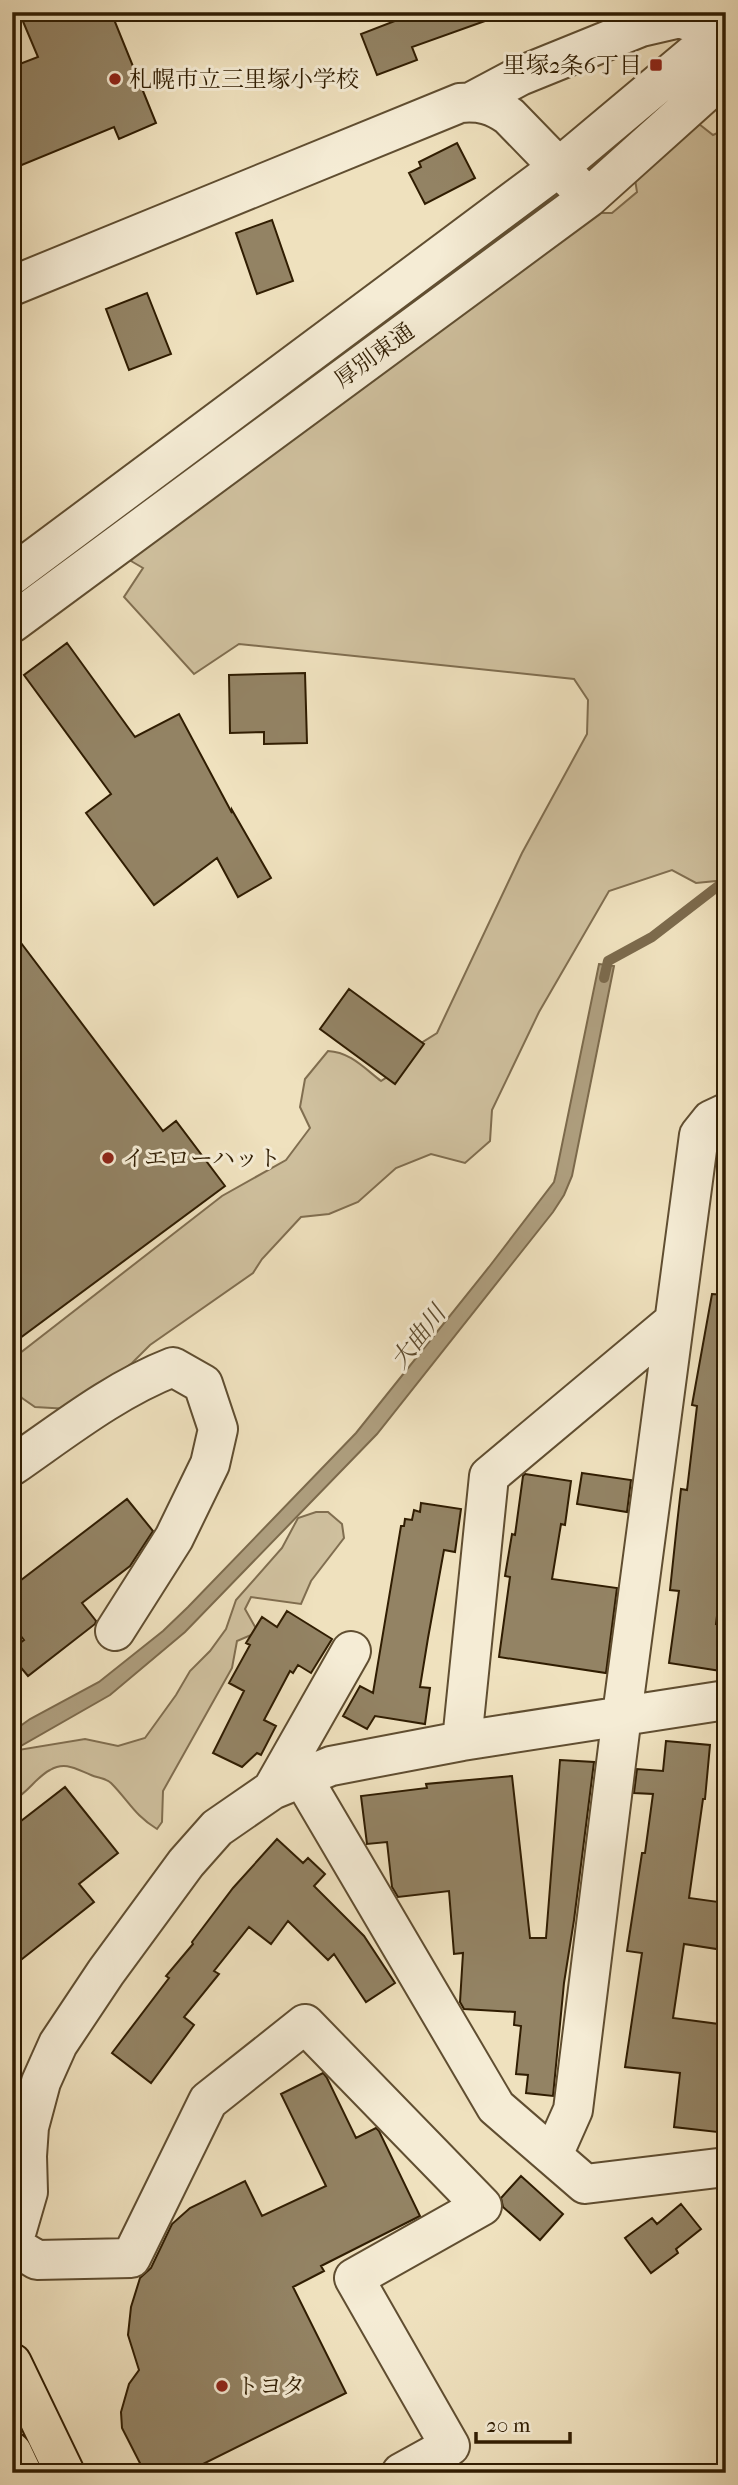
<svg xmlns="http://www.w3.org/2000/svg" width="738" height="2485" viewBox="0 0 738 2485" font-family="'IM FELL French Canon','Noto Serif JP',serif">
  <rect width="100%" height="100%" fill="#efe1be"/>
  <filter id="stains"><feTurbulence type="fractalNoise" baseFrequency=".00286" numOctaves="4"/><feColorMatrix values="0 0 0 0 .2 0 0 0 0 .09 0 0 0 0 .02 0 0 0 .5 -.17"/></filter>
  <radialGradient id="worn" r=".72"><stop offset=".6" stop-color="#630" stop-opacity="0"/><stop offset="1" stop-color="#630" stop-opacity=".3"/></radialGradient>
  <path fill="#cfc09e" stroke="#806e50" stroke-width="2" d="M699 124 713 135 726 129V880L696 883 672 870 609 891 539 1012 492 1110 490 1141 465 1163 431 1154 396 1168 358 1202 329 1214 301 1217 262 1259 253 1273 150 1345 132 1363 69 1409 35 1407 22 1398 12 1387V1361L15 1357 222 1196 286 1160 310 1128 300 1107 305 1079 328 1051C350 1052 364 1068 381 1081L405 1065 410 1050 437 1033 522 853 587 734 588 700 574 679 239 644 194 674 124 597 143 568 131 561 143 542 597 213H612L637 192 634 173Z
    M316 1512H328L342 1524 344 1538 311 1581 301 1604 251 1597 245 1609 258 1632 237 1641 232 1668 163 1791 162 1822 157 1829C135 1816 128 1800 111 1783 106 1778 97 1778 91 1775 76 1769 65 1761 50 1770 35 1778 28 1793 12 1801V1751L85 1739 118 1746 145 1738 176 1695 190 1671 210 1651 226 1629 236 1600 282 1548 298 1518Z"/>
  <path fill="#ae9e7e" stroke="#7c6a4c" stroke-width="2" d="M599 964 614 966 572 1176 564 1195 553 1212 377 1434 185 1632 110 1695 12 1751V1732L30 1719 99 1682 163 1631 188 1607 356 1433 489 1267 554 1182 556 1174Z"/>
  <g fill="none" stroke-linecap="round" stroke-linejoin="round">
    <path stroke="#7c6a4c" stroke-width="10" d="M604 978 608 961 652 937 726 880"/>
  </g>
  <path fill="#938364" stroke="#301d02" stroke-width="2" d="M19 12H111L156 123 119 139 114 127 12 169V67L38 57Z
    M418 12H499V16L412 47 417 60 377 75 361 34Z
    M457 143 475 178 425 204 409 173 421 167 419 162Z
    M272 220 293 281 257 294 236 233Z
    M147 293 171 354 129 370 106 309Z
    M67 643 135 737 179 714 232 813V810L271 878 238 897 217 858 154 905 86 813 111 794 24 675Z
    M305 673 307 743 264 744V732L230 733 229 675Z
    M12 931 163 1131 176 1121 225 1186 12 1344Z
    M349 989 424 1044 395 1084 320 1029Z
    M712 1294 726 1295V1542L716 1624 726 1625 721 1671 669 1663 679 1591 670 1590 677 1524 681 1489 687 1490 697 1406 692 1405Z
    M582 1473 631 1480 627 1512 577 1504Z
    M525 1474 571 1481 565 1525 561 1524 552 1579 617 1588 606 1673 499 1657 510 1577 505 1576 512 1534 515 1535 523 1476Z
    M127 1499 153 1531 130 1566 82 1603 96 1621 95 1624 28 1676 12 1657V1649L24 1640 12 1625V1587Z
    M421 1503 461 1509 455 1552 444 1550 428 1638 420 1687 430 1688 425 1724 375 1716 367 1729 343 1716 360 1686 373 1693 401 1526H404L405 1519 412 1520 414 1510 420 1512Z
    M287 1611 332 1639 311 1673 298 1665 293 1673 290 1671 264 1720 276 1726 261 1755 257 1753 242 1767 213 1753 244 1691 229 1683 250 1645 246 1643 262 1617 277 1627Z
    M666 1741 710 1745 705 1799H703L689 1898 726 1903V1934L723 1950 684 1944 673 2018 726 2025V2133L674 2127 680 2073 625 2067 642 1953 627 1951 642 1853H645L653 1794 634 1793 637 1769 663 1771Z
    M560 1760 594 1762 574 1920 564 1983 553 2096 526 2093 528 2075 516 2074 521 2026 514 2025 515 2012 464 2009 460 2002 463 1953 454 1954 449 1891 398 1897 392 1887 387 1842 367 1844 361 1796 427 1788 426 1784 512 1776 530 1938H546Z
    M65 1787 118 1853 79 1884 94 1902 12 1967V1828Z
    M277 1839 303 1863 308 1858 325 1874 314 1886 364 1936 395 1983 366 2002 334 1954 328 1960 288 1921 271 1944 249 1927 214 1971 219 1974 184 2017 194 2025 151 2083 112 2053 169 1978 166 1976 193 1944 192 1942 233 1888Z
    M323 2073 327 2078 356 2138 376 2128 379 2131 420 2216 321 2266 324 2271 293 2287 346 2393 185 2473H145L122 2428 121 2412 129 2384 139 2370 128 2335 131 2307 140 2278 151 2268 172 2224 190 2208 245 2181 262 2216 326 2186 281 2094Z
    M521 2176 563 2214 540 2240 503 2207 501 2198Z
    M681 2204 701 2229 676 2249 678 2253 651 2273 625 2238 652 2218 657 2224Z"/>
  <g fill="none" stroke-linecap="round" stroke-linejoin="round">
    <defs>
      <path id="minor" d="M471 102 520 76 641 27 680 18 720 33
        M12 286 460 103C480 101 494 105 509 116L575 184
        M12 575 559 167 726 27
        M12 623 588 198 726 74
        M12 1466C64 1430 114 1390 173 1367L203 1384 218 1429 210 1464 174 1538 115 1631
        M462 1741 489 1476 673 1322
        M302 1777 496 2107 585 2184 726 2167
        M272 1790 351 1651
        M553 2155 573 2110 622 1715 699 1135 711 1120 726 1113
        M12 2236 17 2230 28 2192 27 2156 29 2127 41 2082 58 2044 106 1972 186 1863 217 1828 272 1790 331 1766 462 1741 726 1700
        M12 2245 37 2260 131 2258 208 2101 305 2024 482 2206 354 2278 450 2446 401 2473"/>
      <path id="highway" d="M12 2363 65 2473
        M12 2452 22 2473"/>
    </defs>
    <use href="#minor" stroke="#604e31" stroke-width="42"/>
    <use href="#highway" stroke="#301d02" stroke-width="42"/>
    <use href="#minor" stroke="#f5ecd5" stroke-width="38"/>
    <use href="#highway" stroke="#efe1be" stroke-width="38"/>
  </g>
  <g fill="#8f2418" stroke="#f5ecd5" stroke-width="2.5">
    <rect x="649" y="58" width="14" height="14" rx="3.5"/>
    <circle cx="115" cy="79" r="7"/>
    <circle cx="108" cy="1158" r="7"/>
    <circle cx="222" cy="2386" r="7"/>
  </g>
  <g text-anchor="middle" stroke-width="6" stroke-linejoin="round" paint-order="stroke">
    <g font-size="23" fill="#301d02" stroke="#f5ecd5" text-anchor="start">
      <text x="642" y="73" text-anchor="end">里塚2条6丁目</text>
      <text x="129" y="87">札幌市立三里塚小学校</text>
      <text x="122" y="1166">イエローハット</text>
      <text x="236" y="2394">トヨタ</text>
    </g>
    <g font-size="23" fill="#301d02" stroke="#f5ecd5">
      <text transform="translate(374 355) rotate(-36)" y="8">厚別東通</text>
    </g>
    <g font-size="24" font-style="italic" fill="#5c4a2d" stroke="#f5ecd5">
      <text transform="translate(418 1337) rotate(-52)" y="8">大曲川</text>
    </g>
  </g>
  <rect width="738" height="2485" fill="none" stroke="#efe1be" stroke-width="42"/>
  <rect x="14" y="14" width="710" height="2457" fill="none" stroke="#301d02" stroke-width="3.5"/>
  <rect x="21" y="21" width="696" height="2443" fill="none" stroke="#301d02" stroke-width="2"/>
  <path d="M476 2432v10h94v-10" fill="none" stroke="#301d02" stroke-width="3.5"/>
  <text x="486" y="2432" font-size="21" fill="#301d02" stroke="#f5ecd5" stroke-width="5" paint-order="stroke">20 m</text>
  <rect width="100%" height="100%" filter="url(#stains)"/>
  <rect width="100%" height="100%" fill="url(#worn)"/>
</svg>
